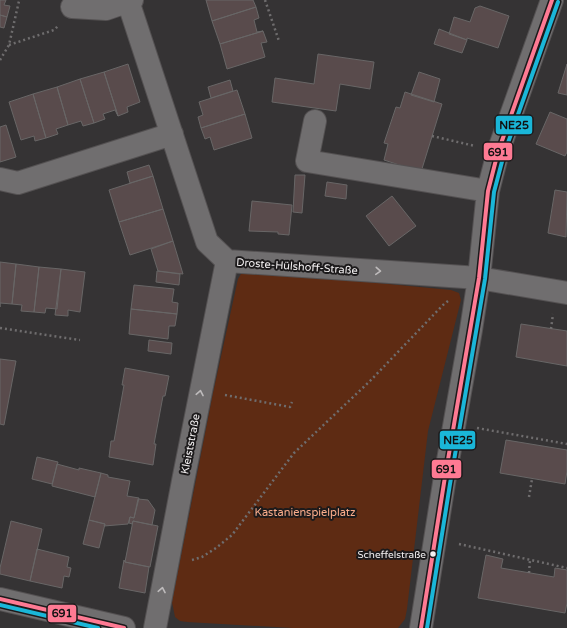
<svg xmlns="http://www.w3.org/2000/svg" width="567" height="628" viewBox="0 0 567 628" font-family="'Varela Round',sans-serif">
  <rect width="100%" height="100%" fill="#353334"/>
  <path fill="#5e2b13" d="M251 271 451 290 459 293 461 300 428 431 407 609 405 619 398 628H293L187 622 180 621 175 617 172 602 213 393 238 279 241 274Z"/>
  <path fill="#594b4c" stroke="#686666" d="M0 0H6L4 5 10 6 7 17 0 15Z
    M206 0H253L256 7 212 21Z
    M480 6 509 16 498 48 467 38V40L449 34 454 17 470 22 475 8Z
    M256 7 259 18 254 20 257 32 263 31 220 44 212 21Z
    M0 15 7 17 4 28 0 27Z
    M439 29 467 40 462 53 434 44Z
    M263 31 267 42 261 43 265 57 227 69 220 44Z
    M318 54 374 62 370 89 340 84 336 111 272 102 275 78 314 84Z
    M128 64 140 102 127 107 128 112 118 116 104 72Z
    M567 64V95L558 93Z
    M104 72 118 116 115 110 103 114 105 119 94 123 80 79Z
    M419 72 440 79 434 102 411 95Z
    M80 79 94 123 83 126 81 121 68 125 57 87Z
    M230 80 233 91 211 98 208 87Z
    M57 87 68 125 56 129 58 134 46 138 33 94Z
    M237 90 245 114 201 128 198 117 203 115 199 102Z
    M405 92 442 104 421 172 384 160 388 144 384 143 396 107 400 108Z
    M33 94 46 138 35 141 34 136 21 140 9 102Z
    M550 112 567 119V152L565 156 536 144Z
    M245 114 252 138 214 150 210 137 205 139 201 128Z
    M6 125 16 157 0 162V127Z
    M149 165 153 176 130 183 127 172Z
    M295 175H305L302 213 293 212Z
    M153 176 163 209 119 222 109 190Z
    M327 182 347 185 346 199 325 196Z
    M555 190 567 192 566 237 548 233Z
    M392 196 416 226 389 246 366 216Z
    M252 201 292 205 289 235 278 234V232L249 231Z
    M163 209 173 241 130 255 119 222Z
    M173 241 183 274 158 271 151 249Z
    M0 262 16 264 12 304 0 303V307Z
    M16 264 39 267 34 312 21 311 22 305 12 304Z
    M39 267 61 269 57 309 46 308 45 313 34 312Z
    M61 269 85 272 80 312 68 310V316L55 315Z
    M157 271 180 274 179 285 156 282Z
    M134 285 174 289 172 302 178 303 177 314 131 309Z
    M131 309 177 314 175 326H169L168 339 129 334Z
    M521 324 567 331V366L516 357Z
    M149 340 172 343 171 354 148 351Z
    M0 359 16 361 4 425 0 424Z
    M125 368 169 376 165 396H163L154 444H156L153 465 109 457 111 441H114L124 385H122Z
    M506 440 567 450V471L565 484 500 473Z
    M37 457 58 462 52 484 32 479Z
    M57 464 79 470V468L101 473 95 497 52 486Z
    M101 473 108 475V477L130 481 127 496 139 498 134 518 130 517 128 524 104 526 105 524 89 520Z
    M138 499 148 500 155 510 152 525 133 521 132 524 129 523 130 517 134 518Z
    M89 520 105 524 99 548 83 544Z
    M11 521 42 529 30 581 0 574V568Z
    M133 521 158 526 150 567 125 562Z
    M37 549 69 557 67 567 71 568 69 577 64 576 62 588 30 581Z
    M486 555 503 559 501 568 554 577 555 568 567 570V603L565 613 478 598Z
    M124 560 125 562 149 567 145 593 119 588Z"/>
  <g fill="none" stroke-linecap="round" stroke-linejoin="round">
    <defs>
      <path id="minor" d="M128 1 207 242 227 261 479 278 567 293
        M72 7 106 9 132 0
        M315 121 307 161 488 191
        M0 179 18 183 172 134
        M0 599 124 628
        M155 628 183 481 227 261
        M421 628 444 483 471 330 479 278 488 191 498 152 552 0"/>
    </defs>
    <use href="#minor" stroke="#545152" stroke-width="24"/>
    <path stroke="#6f6d6e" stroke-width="2.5" stroke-dasharray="2 3" stroke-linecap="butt" d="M265 0 279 41
      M9 45 54 30 58 26
      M0 60 9 45 19 1 21 0
      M432 136 475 146
      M0 328 80 340
      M551 329 553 314
      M225 395 290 407 292 402
      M477 428 567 444
      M529 497 532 479
      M459 544 567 568
      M192 560 202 557 216 548 232 535 294 453 370 381 443 305 448 301
      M529 573 530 560"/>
    <use href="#minor" stroke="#706e6f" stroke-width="22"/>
    <defs>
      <path id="bus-1" d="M0 599 124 628
        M421 628 444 483 479 278 488 191 498 152 552 0"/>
      <path id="bus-2" d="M0 605 98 628
        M427 628 450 484 485 279 494 192 504 154 558 2"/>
    </defs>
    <use href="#bus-1" stroke="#1c1a1b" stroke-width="7"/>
    <use href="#bus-2" stroke="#1c1a1b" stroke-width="7"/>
    <use href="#bus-1" stroke="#fe7a93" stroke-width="4"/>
    <use href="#bus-2" stroke="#1ab6d8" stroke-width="4"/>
  </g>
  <defs><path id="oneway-chevron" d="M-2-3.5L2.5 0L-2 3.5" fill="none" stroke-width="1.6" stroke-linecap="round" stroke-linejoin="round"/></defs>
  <g stroke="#bebbbc">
    <use href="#oneway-chevron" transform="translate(378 271) rotate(4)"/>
    <use href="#oneway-chevron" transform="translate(200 393) rotate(-79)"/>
    <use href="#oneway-chevron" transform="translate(162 590) rotate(-79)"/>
  </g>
  <circle fill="#f2eff0" stroke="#1c1a1b" stroke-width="1.5" cx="433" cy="554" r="3.5"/>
  <g text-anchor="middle" stroke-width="4" stroke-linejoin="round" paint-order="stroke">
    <g font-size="10" fill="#f2eff0" stroke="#1c1a1b" text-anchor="end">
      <text x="426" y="558">Scheffelstraße</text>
    </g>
    <g font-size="11" fill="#f2eff0" stroke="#1c1a1b">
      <text transform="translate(297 266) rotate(4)" y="4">Droste-Hülshoff-Straße</text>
      <text transform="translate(190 444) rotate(-79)" y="4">Kleiststraße</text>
    </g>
    <g font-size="11" fill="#faac8b" stroke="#1c1a1b">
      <text x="305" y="516">Kastanienspielplatz</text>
    </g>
  </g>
  <g stroke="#1c1a1b" stroke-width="1.5">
    <rect x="495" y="115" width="38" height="20" rx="4" fill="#1ab6d8"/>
    <rect x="483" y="142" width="30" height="19" rx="4" fill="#fe7a93"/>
    <rect x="439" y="430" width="37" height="20" rx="4" fill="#1ab6d8"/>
    <rect x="431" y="459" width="31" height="20" rx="4" fill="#fe7a93"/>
    <rect x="47" y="604" width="30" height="19" rx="4" fill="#fe7a93"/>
  </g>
  <g font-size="11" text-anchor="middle" font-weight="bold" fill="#111">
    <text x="514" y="129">NE25</text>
    <text x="498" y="156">691</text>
    <text x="458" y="444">NE25</text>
    <text x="446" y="473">691</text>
    <text x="62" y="617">691</text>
  </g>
</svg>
